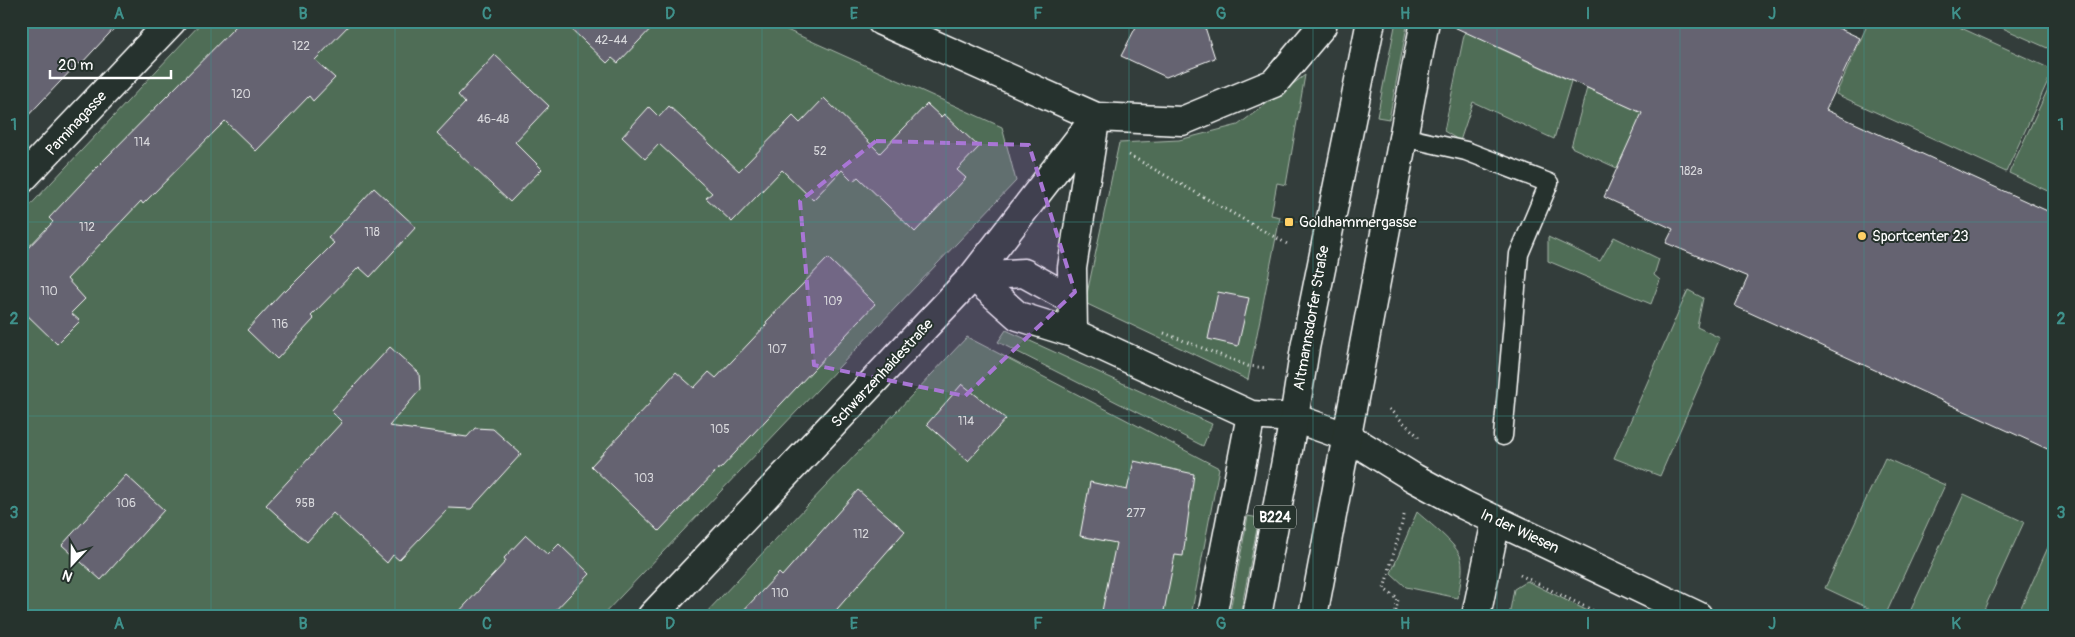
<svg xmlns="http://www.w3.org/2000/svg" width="2075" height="637" viewBox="0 0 2075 637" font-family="Pangolin,sans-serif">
  <rect width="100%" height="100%" fill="#333d3b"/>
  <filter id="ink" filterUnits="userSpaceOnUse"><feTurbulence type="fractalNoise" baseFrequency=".02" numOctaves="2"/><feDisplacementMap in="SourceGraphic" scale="10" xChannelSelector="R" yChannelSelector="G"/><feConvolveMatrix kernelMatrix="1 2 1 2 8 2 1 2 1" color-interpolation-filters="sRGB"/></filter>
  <g filter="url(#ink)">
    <path fill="#4f6d56" stroke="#a7b6aa" d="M203 21H767L1002 127 1016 181 602 616H21V215Z
      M1396 21H1408L1389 119 1377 117Z
      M1467 21 1490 44 1571 81 1554 139 1473 102 1460 141 1444 131Z
      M1869 21H1946L2053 70 2006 172 1836 94Z
      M1987 21H2054V51Z
      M1305 75 1286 185 1277 183 1271 215 1280 217 1248 380 1085 303 1119 143 1179 140 1238 125Z
      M2054 76V194L2009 173Z
      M1587 88 1667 124 1641 179 1571 147Z
      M1548 237 1600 261 1614 237 1659 259 1654 275 1660 280 1651 304 1548 261Z
      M1688 290 1703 298 1697 327 1720 338 1660 476 1614 458Z
      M1006 330 1212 424 1203 446 998 342Z
      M967 337 1219 468 1191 616H703Z
      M1885 458 1945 485 1885 616 1825 588Z
      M1964 494 2024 522 1981 616H1908Z
      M1417 512C1428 522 1457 544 1461 558 1464 570 1460 585 1458 598L1406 587 1391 573Z
      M1248 516 1259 518 1240 616H1229Z
      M2054 534V616H2017Z
      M1527 581 1598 616H1509L1514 589Z"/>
    <path fill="#656471" stroke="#fff" d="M21 21H121L80 65 78 63 21 123Z
      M241 21H353L315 60 335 78 313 101 309 96 256 151 225 121 143 204 141 201 67 279 85 299 71 313 80 321 57 344 21 309V255L53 222 49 218 97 167Z
      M563 21H658L618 63 612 58 607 63Z
      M1139 21H1203L1215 58 1166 77 1121 56Z
      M1441 21H1823L1860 38 1826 110 2054 214V452L1735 306 1748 277 1666 243 1673 229 1604 197 1642 113Z
      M495 55 549 106 515 142 542 169 510 202 437 133 465 103 458 95Z
      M824 98 880 153 927 104 941 117 944 114 979 147 957 170 966 178 915 232 858 177 853 181 842 170 813 200 782 170 732 222 706 198 712 193 659 144 645 159 622 137 649 107 659 117 669 106 739 171 793 116 800 123Z
      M374 188 416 227 370 277 359 267 311 316 314 319 277 359 247 330 284 290 285 292 334 243 328 238Z
      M828 258 875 304 720 469H718L659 531 591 466 651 402 650 401 676 372 694 388 709 372 716 378 767 324 766 322Z
      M1218 292 1249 298 1238 346 1208 339Z
      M390 347 419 373 420 390 389 426 467 437 475 428 493 429 521 454 471 509 449 508 399 560 393 555 387 563 333 513 307 542 266 505 342 422 331 411Z
      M962 384 1006 419 968 461 927 424Z
      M1134 461 1194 474 1183 556 1175 555 1163 616H1101L1116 543 1080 536 1090 482 1127 490Z
      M126 475 164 510 101 580 62 545Z
      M858 490 905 531 831 616H738L779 573 782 576Z
      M526 535 548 555 559 544 590 574 550 616H455L506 561 504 558Z"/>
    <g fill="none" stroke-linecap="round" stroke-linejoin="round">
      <defs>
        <path id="lane" d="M1403 137 1466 151 1549 183 1519 254 1503 436"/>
        <path id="street" d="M881 21 1096 117 1182 121 1274 83 1322 26 1323 21
          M21 180 172 21
          M973 276 1018 316 1073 333 1251 415 1294 418 1348 437 1414 478 1464 505 1698 616
          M973 276 1024 273 1071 299
          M1073 333 1072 268 1095 121
          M652 616 973 276 1096 117
          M1212 616 1251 415
          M1476 616 1496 521"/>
        <path id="primary" d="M1257 616 1294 418 1305 348 1371 21
          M1313 616 1425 21"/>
      </defs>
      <use href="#lane" stroke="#fff" stroke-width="21"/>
      <use href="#street" stroke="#fff" stroke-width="31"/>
      <use href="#primary" stroke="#fff" stroke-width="31"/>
      <path stroke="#fff" stroke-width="3" stroke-dasharray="1 4" stroke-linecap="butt" d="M1129 155 1289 245
        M1164 333 1248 366 1267 368
        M1389 409 1418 436V440
        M1520 575 1604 616
        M1395 616 1398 599 1384 589 1405 512"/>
      <use href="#lane" stroke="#26332d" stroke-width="18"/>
      <use href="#street" stroke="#26332d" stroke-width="28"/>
      <use href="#primary" stroke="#26332d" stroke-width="28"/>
    </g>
  </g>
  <path fill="#a976d5" fill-opacity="0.2" stroke="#a976d5" stroke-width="4" stroke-dasharray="10 6" stroke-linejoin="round" d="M876 141 1029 145 1075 292 965 396 814 365 800 201Z"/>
  <path fill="none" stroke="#3f918b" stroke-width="1" stroke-opacity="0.55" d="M211 21V616M395 21V616M578 21V616M762 21V616M946 21V616M1129 21V616M1313 21V616M1497 21V616M1680 21V616M1864 21V616M21 222H2054M21 416H2054"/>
  <g fill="#ffd166" stroke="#26332d" stroke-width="2">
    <rect x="1284" y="217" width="10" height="10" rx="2.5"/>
    <circle cx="1862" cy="236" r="5"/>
  </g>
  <g text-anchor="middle" stroke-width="4" stroke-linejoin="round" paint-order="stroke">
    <g font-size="12" fill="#d8d8dc">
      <text x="611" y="44">42-44</text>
      <text x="301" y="50">122</text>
      <text x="241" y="98">120</text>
      <text x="493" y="123">46-48</text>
      <text x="142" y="146">114</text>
      <text x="820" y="155">52</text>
      <text x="1691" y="175">182a</text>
      <text x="87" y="231">112</text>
      <text x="372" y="236">118</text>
      <text x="49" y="295">110</text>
      <text x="833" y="305">109</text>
      <text x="280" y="328">116</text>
      <text x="777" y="353">107</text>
      <text x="966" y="425">114</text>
      <text x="720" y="433">105</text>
      <text x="644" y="482">103</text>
      <text x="126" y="507">106</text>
      <text x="305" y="507">95B</text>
      <text x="1136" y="517">277</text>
      <text x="861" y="538">112</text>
      <text x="780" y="597">110</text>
    </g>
    <rect fill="#26332d" stroke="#bec2c0" stroke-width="1" x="1254" y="505.5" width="42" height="23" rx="4"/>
    <g font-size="14" font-weight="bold" fill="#fff">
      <text x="1275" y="522">B224</text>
    </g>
    <g font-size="15" fill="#fff" stroke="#26332d">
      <text transform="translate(76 123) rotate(-47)" y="5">Paminagasse</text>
      <text transform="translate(1311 318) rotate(-80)" y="5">Altmannsdorfer Straße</text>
      <text transform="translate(882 373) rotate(-47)" y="5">Schwarzenhaidestraße</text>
      <text transform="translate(1520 531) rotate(25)" y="5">In der Wiesen</text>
    </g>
    <g font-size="15" fill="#fff" stroke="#26332d" text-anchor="start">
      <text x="1299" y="227">Goldhammergasse</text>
      <text x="1872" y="241">Sportcenter 23</text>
    </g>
  </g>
  <rect width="2075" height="637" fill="none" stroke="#26332d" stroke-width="55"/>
  <g transform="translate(72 564) rotate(202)" stroke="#26332d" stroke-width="4" paint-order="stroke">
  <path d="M0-4L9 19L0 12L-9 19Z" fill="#ffffff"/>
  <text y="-8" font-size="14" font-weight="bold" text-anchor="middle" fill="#ffffff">N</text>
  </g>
  <path d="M50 70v8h121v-8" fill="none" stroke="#ffffff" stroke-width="2.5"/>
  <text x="58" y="70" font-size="15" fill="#ffffff" stroke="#26332d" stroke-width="4" paint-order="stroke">20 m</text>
  <rect x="28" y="28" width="2020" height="582" fill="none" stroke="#3f918b" stroke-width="2"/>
  <g font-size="16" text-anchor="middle" font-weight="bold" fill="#3f918b">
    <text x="119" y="19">A</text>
    <text x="303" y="19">B</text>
    <text x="487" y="19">C</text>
    <text x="670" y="19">D</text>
    <text x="854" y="19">E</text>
    <text x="1038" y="19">F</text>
    <text x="1221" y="19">G</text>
    <text x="1405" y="19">H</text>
    <text x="1588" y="19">I</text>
    <text x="1772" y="19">J</text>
    <text x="1956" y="19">K</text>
    <text x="14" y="130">1</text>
    <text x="2061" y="130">1</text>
    <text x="14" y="324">2</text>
    <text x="2061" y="324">2</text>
    <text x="14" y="518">3</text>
    <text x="2061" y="518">3</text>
    <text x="119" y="629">A</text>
    <text x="303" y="629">B</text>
    <text x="487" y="629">C</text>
    <text x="670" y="629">D</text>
    <text x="854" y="629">E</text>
    <text x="1038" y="629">F</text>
    <text x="1221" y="629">G</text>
    <text x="1405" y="629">H</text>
    <text x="1588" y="629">I</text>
    <text x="1772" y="629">J</text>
    <text x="1956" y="629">K</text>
  </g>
</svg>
